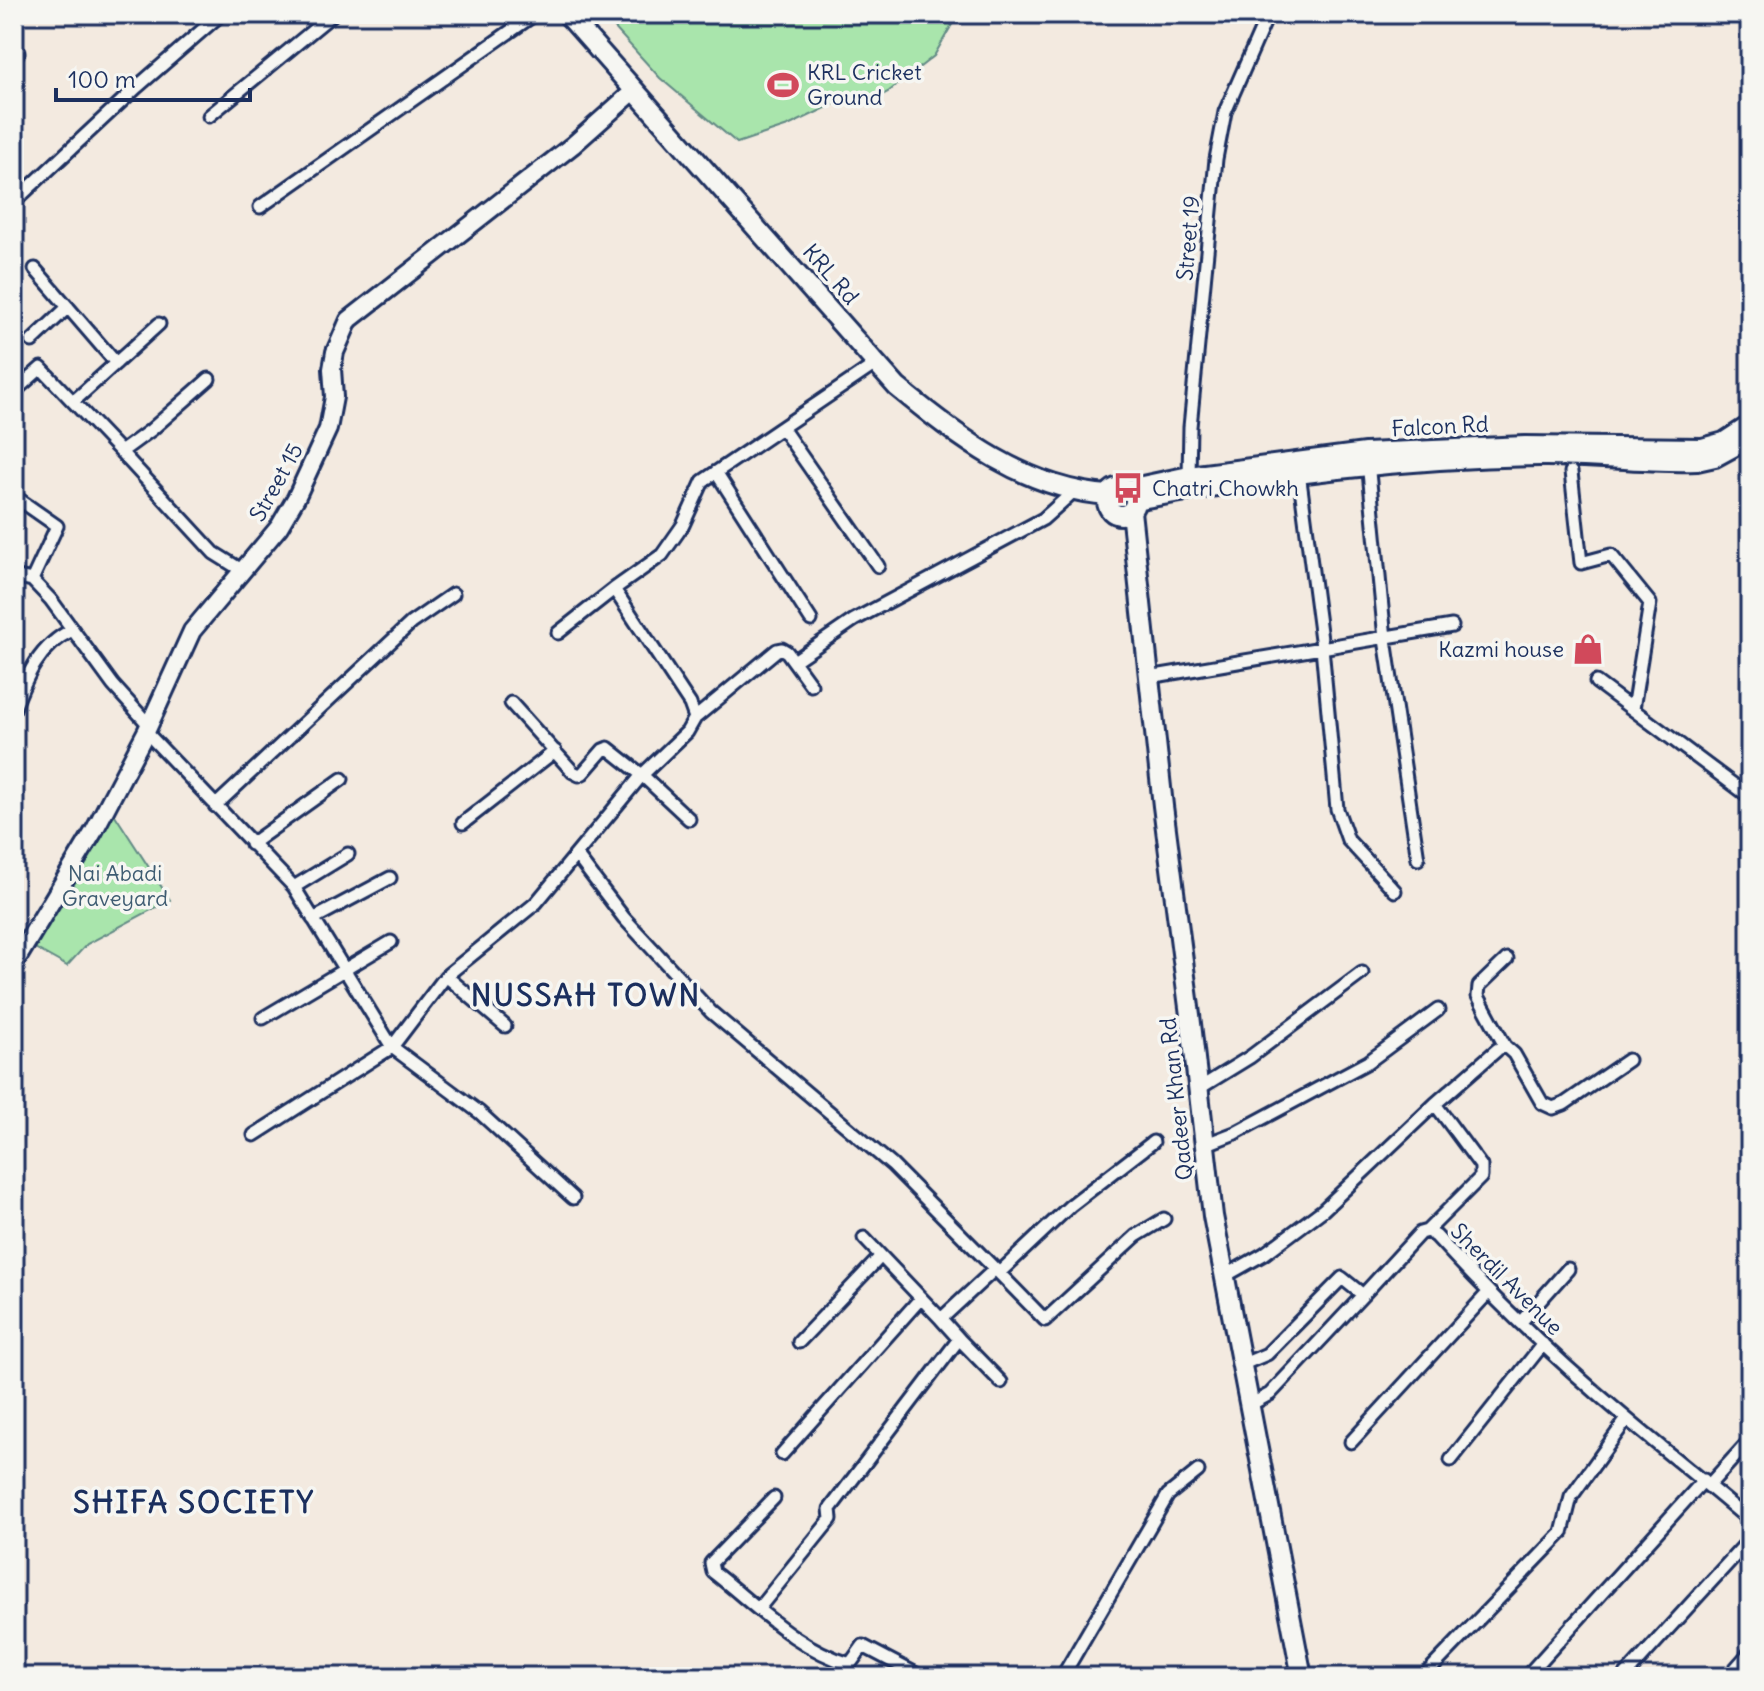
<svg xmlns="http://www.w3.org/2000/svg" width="1764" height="1691" viewBox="0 0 1764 1691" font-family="Delius,sans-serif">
  <rect width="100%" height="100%" fill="#f3eae0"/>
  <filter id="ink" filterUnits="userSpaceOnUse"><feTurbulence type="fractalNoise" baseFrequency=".0125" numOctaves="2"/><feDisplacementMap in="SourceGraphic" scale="16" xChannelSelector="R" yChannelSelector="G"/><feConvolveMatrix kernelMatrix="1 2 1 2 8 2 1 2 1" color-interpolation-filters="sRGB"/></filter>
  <g filter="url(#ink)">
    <path fill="#a9e5ac" stroke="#628a85" stroke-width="2" d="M602 14H958L934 56 888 92 864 105 855 94 788 126 737 143 660 78Z
      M113 812 170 900 87 944 67 966 33 947Z"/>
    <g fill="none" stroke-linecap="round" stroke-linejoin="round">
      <defs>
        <path id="street" d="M14 57 18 53
          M209 116 333 14
          M14 202 137 87 221 14
          M260 207 535 14
          M35 269 116 363
          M32 341 68 307
          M209 379 151 430 121 452 214 553 243 571
          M14 392 41 368 121 452
          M74 401 159 324
          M782 428 878 566
          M716 472 811 620
          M1369 472 1385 639 1418 859
          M1571 472 1581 563 1611 555 1650 603 1633 709
          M1189 475 1190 427 1216 159 1225 112 1268 14
          M1300 480 1322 647 1337 809 1348 840 1395 891
          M14 496 57 526 32 580
          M14 576 32 580 51 600 113 685 149 725
          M558 633 614 589
          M794 661 854 620 1043 519 1073 492
          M1149 677 1452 626
          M1596 682 1750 797
          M511 703 573 772 579 775 583 773 603 750 608 748 642 775 689 819
          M14 709C26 677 39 646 72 630
          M695 718 690 704 614 589 662 555 683 525 703 481 877 363
          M146 732 294 887 392 1047 446 976 536 903 642 775 687 732 695 718 777 650 782 649 787 652 811 685
          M215 806 411 623 453 594
          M463 823 555 751
          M251 844 342 779
          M577 856 624 918 711 1012 892 1165 999 1273 1070 1206 1153 1142
          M294 887 348 854
          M313 919 390 878
          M1507 959 1479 986 1478 996 1505 1046 1514 1054 1542 1103 1553 1108 1564 1104 1628 1060
          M446 976 505 1026
          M263 1018 391 942
          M1198 1089 1250 1057 1362 973
          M254 1135 392 1047 479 1112 573 1198
          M1204 1145 1235 1133 1368 1062 1438 1010
          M1427 1231 1481 1177V1166L1435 1104
          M864 1238 941 1319
          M999 1273 1045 1320 1136 1236 1164 1219
          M1225 1276 1264 1254 1323 1210 1435 1104 1498 1049 1505 1046
          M1520 1323 1568 1269
          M959 1339 1001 1382
          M799 1342 881 1256
          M1241 1365 1267 1354 1342 1278 1363 1295 1420 1233 1427 1231 1436 1236C1495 1301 1559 1362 1627 1419 1667 1453 1710 1486 1750 1521
          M1248 1406 1270 1394 1363 1295
          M1351 1442 1488 1293
          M782 1454 921 1298
          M1451 1460 1543 1344
          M1709 1485 1750 1440
          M774 1498 711 1563 713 1572C757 1606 795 1648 850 1664L863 1646 922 1677
          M759 1608 831 1519 830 1509 959 1339 941 1319 995 1269
          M1062 1677 1168 1495 1198 1471
          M1423 1677 1562 1533 1571 1497 1627 1419
          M1526 1677 1704 1480
          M1624 1677 1750 1539
          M1728 1677 1750 1652"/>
        <path id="secondary" d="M1128 488 1189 475 1365 452 1525 445 1702 447 1724 441 1750 424
          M1135 501C1271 476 1401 459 1539 457 1592 456 1644 464 1697 462L1715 458 1750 439
          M14 964 94 831 146 732 192 631 279 527 296 498 328 429 334 397 332 369 335 352 349 320 573 145 635 90"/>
        <path id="primary" d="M567 14 897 387C959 438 1025 489 1108 495
          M1107 501a14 14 0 1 1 28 0a14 14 0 1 1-28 0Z
          M1131 511 1163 806 1190 1015 1213 1216 1302 1677"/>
      </defs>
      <use href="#street" stroke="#1b2f5e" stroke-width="17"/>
      <use href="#secondary" stroke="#1b2f5e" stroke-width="22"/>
      <use href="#primary" stroke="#1b2f5e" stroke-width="24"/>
      <use href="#street" stroke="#f6f6f2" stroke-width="11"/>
      <use href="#secondary" stroke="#f6f6f2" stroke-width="16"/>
      <use href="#primary" stroke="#f6f6f2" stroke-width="18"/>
    </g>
  </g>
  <defs>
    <symbol id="stadium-bare" viewBox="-9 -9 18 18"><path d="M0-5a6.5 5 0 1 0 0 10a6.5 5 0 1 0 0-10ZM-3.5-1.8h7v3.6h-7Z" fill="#d1495b" stroke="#f6f6f2" stroke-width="2.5" paint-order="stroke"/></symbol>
    <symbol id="bus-bare" viewBox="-9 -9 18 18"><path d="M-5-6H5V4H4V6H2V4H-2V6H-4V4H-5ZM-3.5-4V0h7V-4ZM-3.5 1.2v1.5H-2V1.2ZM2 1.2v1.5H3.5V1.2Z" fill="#d1495b" stroke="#f6f6f2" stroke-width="2.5" paint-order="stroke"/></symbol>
    <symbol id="shop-bare" viewBox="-9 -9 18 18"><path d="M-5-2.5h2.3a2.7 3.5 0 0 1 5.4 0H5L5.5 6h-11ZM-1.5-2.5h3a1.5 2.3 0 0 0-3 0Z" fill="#d1495b" stroke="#f6f6f2" stroke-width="2.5" paint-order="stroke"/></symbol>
  </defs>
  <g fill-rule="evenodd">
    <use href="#stadium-bare" x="761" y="63" width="44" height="44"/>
    <use href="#bus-bare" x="1106" y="466" width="44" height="44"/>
    <use href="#shop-bare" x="1566" y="627" width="44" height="44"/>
  </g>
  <g text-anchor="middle" stroke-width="7" stroke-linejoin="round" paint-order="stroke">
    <g font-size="22" fill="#1b2f5e" stroke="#f6f6f2" text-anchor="start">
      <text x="807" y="80">KRL Cricket<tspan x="807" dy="25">Ground</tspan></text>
      <text x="1152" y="496">Chatri Chowkh</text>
      <text x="1564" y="657" text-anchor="end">Kazmi house</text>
    </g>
    <g font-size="22" fill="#1b2f5e" stroke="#f6f6f2">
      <text transform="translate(1188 238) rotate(-85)" y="8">Street 19</text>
      <text transform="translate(831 274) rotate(49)" y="8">KRL Rd</text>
      <text transform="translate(1440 426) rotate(-3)" y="8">Falcon Rd</text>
      <text transform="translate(276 482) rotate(-61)" y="8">Street 15</text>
      <text transform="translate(1176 1099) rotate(-96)" y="8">Qadeer Khan Rd</text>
      <text transform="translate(1507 1279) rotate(45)" y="8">Sherdil Avenue</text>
    </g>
    <g font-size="22" fill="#3e5c72" stroke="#f6f6f2">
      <text x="115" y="881">Nai Abadi<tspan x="115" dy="25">Graveyard</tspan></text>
    </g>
    <g font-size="30" font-weight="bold" letter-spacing="2" fill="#1b2f5e" stroke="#f6f6f2">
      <text x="586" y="1006">NUSSAH TOWN</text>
      <text x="194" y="1513">SHIFA SOCIETY</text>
    </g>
  </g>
  <rect width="1764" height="1691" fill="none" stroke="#f6f6f2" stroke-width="48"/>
  <rect x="24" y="24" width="1716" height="1643" fill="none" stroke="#1b2f5e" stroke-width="3" filter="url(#ink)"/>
  <path d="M56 88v12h194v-12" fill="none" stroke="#1b2f5e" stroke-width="4"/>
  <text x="68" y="88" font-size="24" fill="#1b2f5e" stroke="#f6f6f2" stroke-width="6" paint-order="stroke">100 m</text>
</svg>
